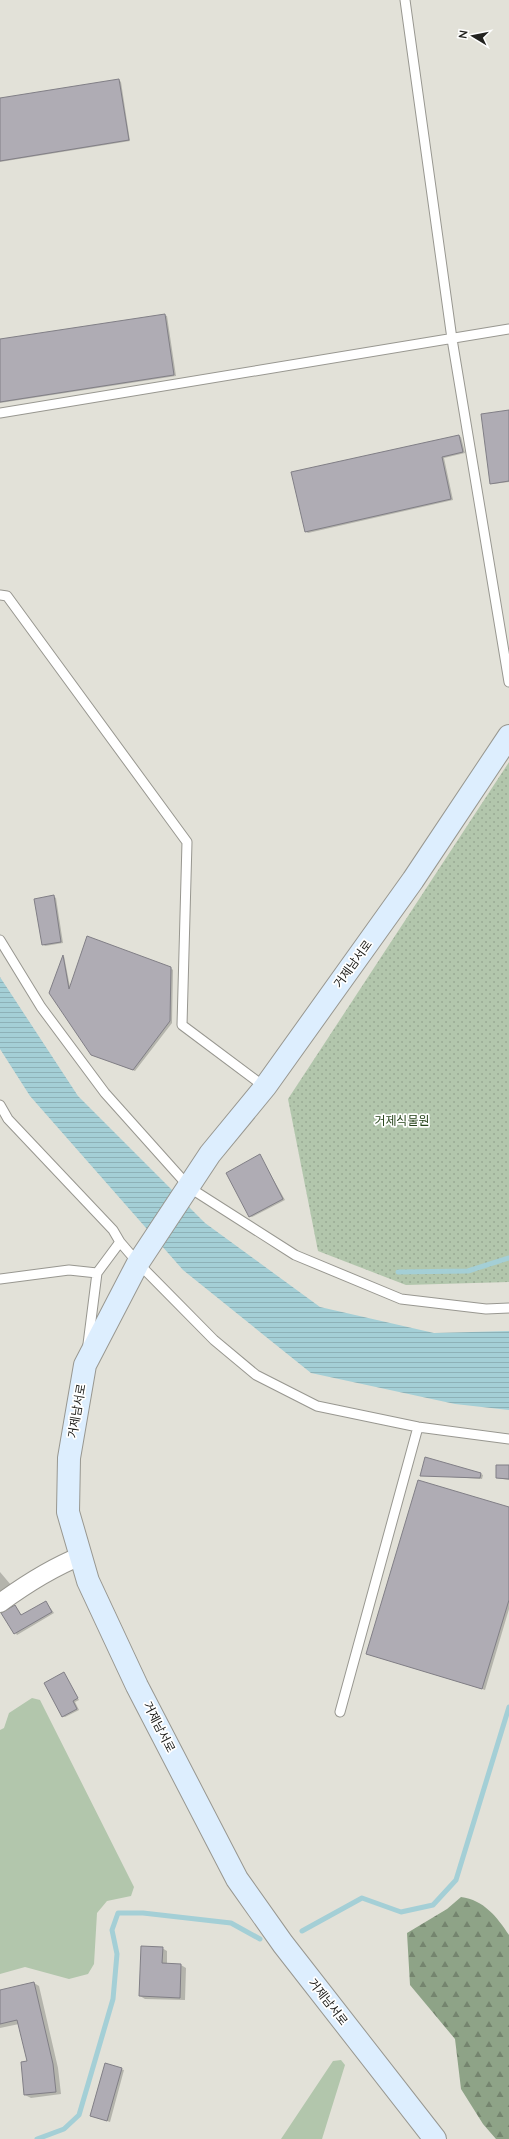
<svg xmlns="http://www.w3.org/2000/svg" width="509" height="2139" viewBox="0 0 509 2139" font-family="Lato,'Noto Sans KR',sans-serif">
  <defs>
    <pattern id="forest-firs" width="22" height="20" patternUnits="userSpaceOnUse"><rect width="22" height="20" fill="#8ea387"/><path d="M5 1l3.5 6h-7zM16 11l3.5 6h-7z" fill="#74846e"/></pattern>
    <pattern id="garden-dots" width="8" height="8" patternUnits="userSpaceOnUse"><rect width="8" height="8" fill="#b2c6ac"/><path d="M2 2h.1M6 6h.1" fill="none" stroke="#99aa94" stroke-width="1.8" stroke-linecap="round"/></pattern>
    <pattern id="water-rules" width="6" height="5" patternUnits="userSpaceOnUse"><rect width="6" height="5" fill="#a4cfd6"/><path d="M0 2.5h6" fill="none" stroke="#8db1b7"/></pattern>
  </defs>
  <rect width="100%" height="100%" fill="#e2e1d8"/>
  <path fill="#b2c6ac" d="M32 1698 40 1700 134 1887 131 1896 107 1901 97 1913 94 1964 88 1974 69 1979 25 1967 0 1974V1730L4 1728 9 1713Z
    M341 2060 345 2065 322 2139H281L333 2061Z"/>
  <path fill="url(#forest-firs)" d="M461 1897C484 1900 497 1917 509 1935V2139H496L483 2124 461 2089 455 2039 410 1985 407 1933 447 1909Z"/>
  <path fill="url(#garden-dots)" d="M509 762V1282L406 1285 318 1251 288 1099Z"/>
  <path fill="url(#water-rules)" d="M0 977 78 1096 205 1223 320 1307 434 1333 509 1331V1410L455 1404 311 1373 183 1270 30 1096 0 1049Z"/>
  <path fill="#0003" d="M119 80 121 82 130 141 0 162V99Z
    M164 315 167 316 176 376 0 403V340Z
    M509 411V482L493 484 491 483Z
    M459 436 461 437 465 453 444 458 453 500 308 533 305 531Z
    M53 896 56 898 63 943 45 946 43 944Z
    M64 956 70 987 171 968 173 970 172 1023 135 1071 95 1056 50 993Z
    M260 1156 285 1200 252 1217 249 1216Z
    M509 1466V1480L497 1478Z
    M481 1474 483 1475 482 1479 421 1475Z
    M509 1508V1609L485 1690 367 1654Z
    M0 1572 11 1585 0 1593Z
    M46 1602 54 1613 17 1635 3 1614 15 1606 22 1616Z
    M64 1674 79 1700 75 1702 79 1710 65 1717 62 1716Z
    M162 1948 167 1951V1964L181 1965 186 1968 185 2000 145 1999 140 1996Z
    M34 1983 39 1986 58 2068 61 2094 31 2098 25 2095 28 2062 19 2024 0 2028V1995Z
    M105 2064 124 2070 110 2122 91 2116Z"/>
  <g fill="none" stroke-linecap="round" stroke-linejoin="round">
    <path stroke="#a4cfd6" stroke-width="5" d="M398 1272 468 1271 509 1258
      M302 1931 362 1898 401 1912 433 1905 456 1880 509 1707
      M37 2139 64 2129 79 2115 113 1999 117 1954 112 1930 118 1913H143L231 1923 260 1939"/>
  </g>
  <path fill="#afacb4" stroke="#817f86" d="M119 79 129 140 0 161V98Z
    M165 314 174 375 0 402V339Z
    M509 410V481L490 484 481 414Z
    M459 435 463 452 442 457 451 499 305 532 291 472Z
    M54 895 61 942 42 945 34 899Z
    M87 936 171 967 170 1021 133 1070 91 1055 49 993 63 955 69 989Z
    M260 1154 283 1199 249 1217 226 1173Z
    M425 1457 481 1473 480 1478 420 1476Z
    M496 1465H509V1479L496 1478Z
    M418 1480 509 1507V1600L482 1689 366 1654Z
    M46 1601 52 1612 14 1634 1 1613 15 1605 21 1615Z
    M64 1672 78 1698 73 1701 77 1709 62 1717 44 1683Z
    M141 1946 163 1947 162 1963 181 1964 180 1998 139 1996Z
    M34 1982 53 2064 56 2092 24 2095 21 2062 27 2061 17 2020 0 2024V1990Z
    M105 2063 122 2068 107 2121 90 2116Z"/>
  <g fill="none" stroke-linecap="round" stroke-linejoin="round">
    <defs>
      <path id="service" d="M405 0 452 339 509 682
        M0 413 509 329
        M0 595 7 596 187 842 182 1025 265 1087
        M0 940 41 1007 105 1093 190 1188 295 1255 401 1299 486 1309 509 1308
        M0 1105 8 1119 113 1230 120 1242
        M0 1279 69 1270 97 1273 120 1242 138 1263 214 1340 256 1375 317 1406 418 1427 509 1439
        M88 1344 97 1273
        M340 1712 418 1427"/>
      <path id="minor" d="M0 1603C26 1584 51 1568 81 1556"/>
      <path id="secondary" d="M435 2139 283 1944 237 1879 137 1686 88 1581 68 1512 69 1458 85 1365 138 1263 210 1154 265 1087 413 880 509 736"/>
    </defs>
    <use href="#service" stroke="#989790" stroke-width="11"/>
    <use href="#minor" stroke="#989790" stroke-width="20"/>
    <use href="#secondary" stroke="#989790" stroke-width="24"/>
    <use href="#service" stroke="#fff" stroke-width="9"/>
    <use href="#minor" stroke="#fff" stroke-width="18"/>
    <use href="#secondary" stroke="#ddeefe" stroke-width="22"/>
  </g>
  <g text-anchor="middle" stroke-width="3.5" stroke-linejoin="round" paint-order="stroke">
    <g font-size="12" fill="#22221f" stroke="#fff">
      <text transform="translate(353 964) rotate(-54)" y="4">거제남서로</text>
      <text transform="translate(77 1411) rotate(-80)" y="4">거제남서로</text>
      <text transform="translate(159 1727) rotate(63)" y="4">거제남서로</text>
      <text transform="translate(328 2002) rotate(52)" y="4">거제남서로</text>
    </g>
    <g font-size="12" fill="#254319" stroke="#fff">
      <text x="402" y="1125">거제식물원</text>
    </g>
  </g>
  <g transform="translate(473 36) rotate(280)" stroke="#ffffff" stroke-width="3" paint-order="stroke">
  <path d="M0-3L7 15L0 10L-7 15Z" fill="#22221f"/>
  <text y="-6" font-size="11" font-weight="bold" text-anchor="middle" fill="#22221f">N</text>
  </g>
</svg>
